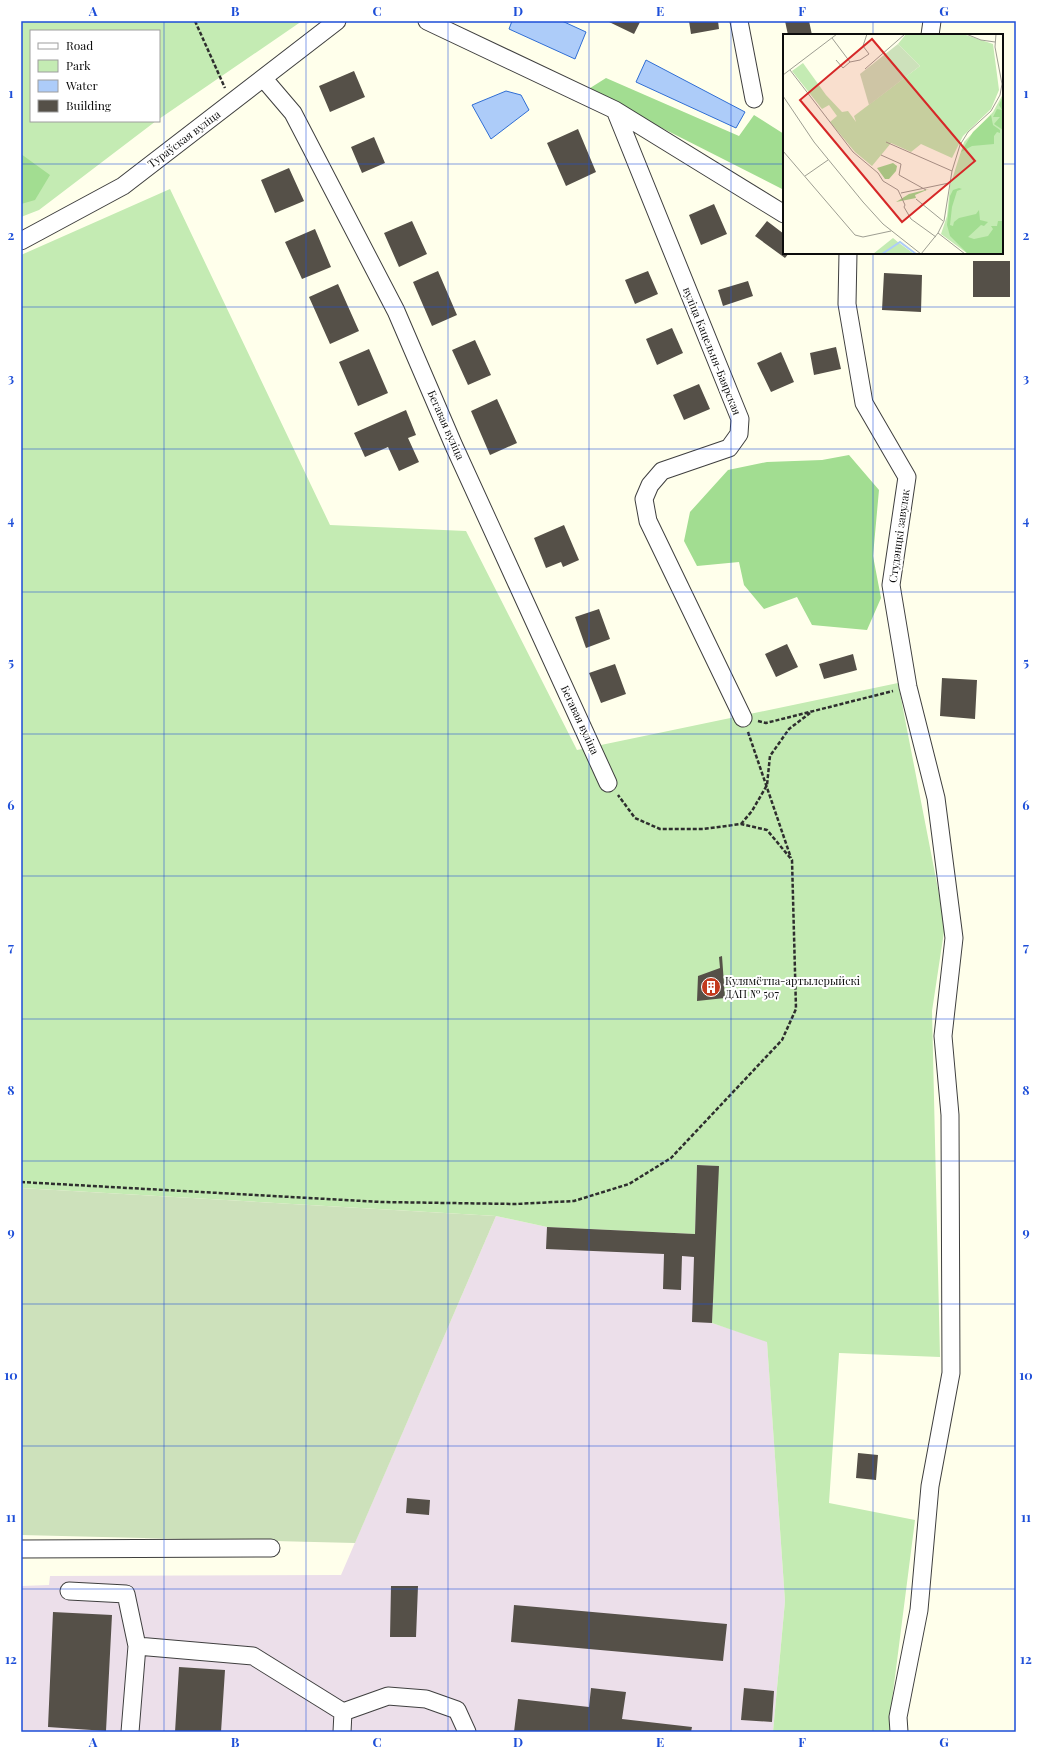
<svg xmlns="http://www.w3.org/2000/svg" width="1037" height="1753" viewBox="0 0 1037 1753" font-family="'Playfair Display',serif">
  <rect width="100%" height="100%" fill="#ffffeb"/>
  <path fill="#ecdfea" d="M697 1165 719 1166 712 1323 767 1341 785 1601 773 1732H21V1586L49 1585 50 1576 341 1575 496 1216 547 1227 694 1234Z"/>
  <path fill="#c4ebb3" d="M21 21H302L159 119V31H31V121H156L39 210 21 217Z
    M170 189 330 525 466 531 577 750 898 683 945 925 932 1011 940 1357 839 1353 829 1503 915 1520 890 1716 891 1732H773L785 1601 767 1342 712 1323 718 1166 697 1165 695 1234 547 1227 496 1216 21 1188V255Z"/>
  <path fill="#a2dd91" d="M606 78 739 136 754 115 784 134V190L587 90Z
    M21 154 50 175 35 200 21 204Z
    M849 455 879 490 873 556 881 598 867 630 812 625 797 597 764 609 744 585 739 562 697 566 684 541 690 512 728 470 767 462 822 460Z"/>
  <path fill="#cde1bb" d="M21 1188 496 1216 355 1543 21 1535Z"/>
  <path fill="#adccf9" stroke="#306ed4" d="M512 21H562L586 32 575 59 509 29Z
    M646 60 745 112 736 128 636 82Z
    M506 91 521 95 529 110 491 139 472 105Z"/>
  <path fill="#555048" d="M607 21H638L640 22 634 34Z
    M689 21H718L719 29 691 34Z
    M785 21H809L812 35H788Z
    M354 71 365 97 330 112 319 86Z
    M578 129 596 172 566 186 547 143Z
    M374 137 385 163 362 173 351 147Z
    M289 168 304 201 275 213 261 180Z
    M714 204 727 234 701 245 689 215Z
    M412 221 427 254 399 267 384 233Z
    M767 221 784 234V253H789L785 258 755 236Z
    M315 229 331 267 302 279 285 242Z
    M973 261H1010V297H973Z
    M438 271 457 315 432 326 413 282Z
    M648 271 658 294 635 304 625 280Z
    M884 273 922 275 921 312 882 310Z
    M748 281 753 296 723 306 718 290Z
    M338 284 359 331 330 344 309 297Z
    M672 328 683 353 657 365 646 339Z
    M475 340 491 375 468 385 452 350Z
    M836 347 841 369 814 375 810 353Z
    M369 349 388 393 358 406 339 362Z
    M781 352 794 382 771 392 757 363Z
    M699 384 710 409 684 420 673 395Z
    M497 399 517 443 490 455 471 411Z
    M406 410 416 435 408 438 419 462 399 471 388 447 365 457 354 433Z
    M564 525 579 560 563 567 561 562 546 568 534 538Z
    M599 609 610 639 586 648 575 617Z
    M787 644 798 667 776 677 765 654Z
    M853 654 857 670 824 679 819 664Z
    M615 664 626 694 601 703 589 673Z
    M942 678 977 680 975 719 940 716Z
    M722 956 725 998 697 1001 698 976 720 968 719 957Z
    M697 1165 719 1166 712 1323 692 1322 694 1257 682 1256 681 1290 663 1289 664 1254 546 1249 547 1227 695 1234Z
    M858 1453 878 1455 876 1480 856 1478Z
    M407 1498 430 1500 429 1515 406 1513Z
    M391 1586H418L416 1637H390Z
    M514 1605 727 1624 723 1661 511 1642Z
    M53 1612 112 1615 106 1731 48 1727Z
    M179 1667 225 1670 221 1732H175Z
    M591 1688 626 1692 622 1719 692 1727 691 1732H514L518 1699 589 1707Z
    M744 1688 774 1691 772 1722 741 1720Z"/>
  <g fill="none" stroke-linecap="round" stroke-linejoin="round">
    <defs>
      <path id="minor" d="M427 21 615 110 784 214
        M739 21 754 99
        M930 35 932 21
        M264 79 293 113 396 311 454 446 608 783
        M615 110 740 419 739 434 729 448 662 471 650 485 644 499 648 521 743 718
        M21 241 123 186 337 21
        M848 253 847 304 864 403 907 477 891 585 908 687 936 798 954 938 943 1036 950 1115 951 1373 930 1486 919 1610 898 1717 899 1732
        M21 1549 271 1548
        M69 1591 126 1594 137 1646
        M130 1732 137 1646 253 1656 343 1712
        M342 1732 343 1712 388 1696 426 1699 457 1710 467 1732"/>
    </defs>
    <use href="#minor" stroke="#3f3f3f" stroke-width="19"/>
    <path stroke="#2e2e2e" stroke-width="2.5" stroke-dasharray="4 2" stroke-linecap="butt" d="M195 21 225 88
      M758 721 766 723 893 691
      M748 732 791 858
      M741 824 752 811 767 785 770 756 789 729 810 713
      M21 1182 381 1202 516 1204 574 1201 629 1184 671 1158 782 1040 796 1009 792 860 767 830 741 824 703 829H660L635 818 618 795"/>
    <use href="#minor" stroke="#fff" stroke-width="17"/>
  </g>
  <path fill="none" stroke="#1d4ed8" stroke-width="1" stroke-opacity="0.55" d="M164 21V1732M306 21V1732M448 21V1732M589 21V1732M731 21V1732M873 21V35M21 164H784M1002 164H1016M873 253V1732M21 307H1016M21 449H1016M21 592H1016M21 734H1016M21 876H1016M21 1019H1016M21 1161H1016M21 1304H1016M21 1446H1016M21 1589H1016"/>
  <defs>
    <symbol id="building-disc" viewBox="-11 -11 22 22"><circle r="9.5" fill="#c33a1d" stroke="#fff"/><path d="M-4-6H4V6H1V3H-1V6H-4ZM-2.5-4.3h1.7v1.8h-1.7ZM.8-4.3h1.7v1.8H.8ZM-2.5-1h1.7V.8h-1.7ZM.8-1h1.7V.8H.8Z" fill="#fff"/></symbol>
  </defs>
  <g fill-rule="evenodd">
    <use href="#building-disc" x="700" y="976" width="22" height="22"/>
  </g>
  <g text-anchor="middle" stroke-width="4" stroke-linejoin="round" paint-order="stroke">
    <g font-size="11" fill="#0c0c0c" stroke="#fff">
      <text transform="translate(184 139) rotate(-37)" y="4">Тураўская вуліца</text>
      <text transform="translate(712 351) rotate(68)" y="4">вуліца Кацельня-Баярская</text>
      <text transform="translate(446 425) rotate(66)" y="4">Бегавая вуліца</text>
      <text transform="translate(899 536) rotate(-82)" y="4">Студэнцкі завулак</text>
      <text transform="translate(580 720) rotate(65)" y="4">Бегавая вуліца</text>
    </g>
    <g font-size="11" fill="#0c0c0c" stroke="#fff" text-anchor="start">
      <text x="725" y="985">Кулямётна-артылерыйскі<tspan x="725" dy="13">ДАП № 507</tspan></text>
    </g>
  </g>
  <g transform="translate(783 34)">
    <rect width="220" height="220" fill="#ffffeb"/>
    <path d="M123 0H180L210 10 216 56 208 75 180 102 169 124 138 110 128 118 108 109 89 132 72 118 47 88 54 82 46 71 39 75 9 37 20 29 43 61 59 78 65 77 73 88 71 82 137 32 115 10ZM220 60V220H185L158 200 164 182 167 152 181 108 210 78ZM110 204 116 209 131 220H90Z" fill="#c4ebb3"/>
    <path d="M220 62V96L211 90 217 83H210L214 75 219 76 216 71ZM208 81 210 91 217 96V99L214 98 211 102V110L189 112 178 118 190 98ZM110 129 114 132 113 137 106 145H102L94 134ZM176 154 179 155 174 157 169 173 167 191 170 192 171 188 176 184 193 180 196 176 197 186 205 188 201 192 198 191 185 203 191 205 205 202 210 195 208 192H214L215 187H220V220H185L167 202 164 191 167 162 170 156ZM146 155 132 161 133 164 113 168 126 160Z" fill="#a2dd91"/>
    <path d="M115 10 137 32 86 71 77 40Z" fill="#cde1bb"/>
    <path fill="none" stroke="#adccf9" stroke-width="2" d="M99 220 117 208 133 220"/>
    <path fill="none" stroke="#9e9e92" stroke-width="1" d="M183 0 198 6 212 8M49 4 67 28 60 34 53 26M67 28 77 26 86 20 80 12 84 0M82 35 122 0M7 36 70 118 95 139 100 147 115 156 122 171 121 173 128 185 153 203M0 41 54 0M0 62 31 108 80 168 100 190 138 220M103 108 169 137M0 117 72 201 80 203 108 197M98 121 118 130 116 141 143 156M22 142 45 126M118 159 166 149M133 165 160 187M155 199 182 220M138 220 155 199 161 187 169 137 177 111 185 98 208 77 217 61 219 50 212 13 213 0"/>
    <path fill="#d62828" fill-opacity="0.15" stroke="#d62828" stroke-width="2" d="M89 5 192 127 119 188 17 66Z"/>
    <rect width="220" height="220" fill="none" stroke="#0c0c0c" stroke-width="2"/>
  </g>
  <rect width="1037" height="1753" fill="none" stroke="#ffffff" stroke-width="44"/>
  <rect x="30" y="30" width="130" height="92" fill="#ffffff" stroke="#9e9e9e"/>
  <rect x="38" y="43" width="20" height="6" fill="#ffffff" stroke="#9e9e9e"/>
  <text x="66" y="50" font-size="12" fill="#0c0c0c">Road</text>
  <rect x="38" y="60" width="20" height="12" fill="#c4ebb3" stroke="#9e9e9e"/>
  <text x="66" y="70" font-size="12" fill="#0c0c0c">Park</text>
  <rect x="38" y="80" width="20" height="12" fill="#adccf9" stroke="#9e9e9e"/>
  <text x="66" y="90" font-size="12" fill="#0c0c0c">Water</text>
  <rect x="38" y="100" width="20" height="12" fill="#555048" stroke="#9e9e9e"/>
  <text x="66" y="110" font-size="12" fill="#0c0c0c">Building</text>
  <rect x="22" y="22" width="993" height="1709" fill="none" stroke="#1d4ed8" stroke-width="1.5"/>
  <g font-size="13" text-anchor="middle" font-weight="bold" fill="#1d4ed8">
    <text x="93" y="16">A</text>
    <text x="235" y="16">B</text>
    <text x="377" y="16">C</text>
    <text x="518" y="16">D</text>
    <text x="660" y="16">E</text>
    <text x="802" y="16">F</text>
    <text x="944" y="16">G</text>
    <text x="11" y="98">1</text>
    <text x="1026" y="98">1</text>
    <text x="11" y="240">2</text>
    <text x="1026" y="240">2</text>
    <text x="11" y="383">3</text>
    <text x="1026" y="383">3</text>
    <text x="11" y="525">4</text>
    <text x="1026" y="525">4</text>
    <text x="11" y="667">5</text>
    <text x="1026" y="667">5</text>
    <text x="11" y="810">6</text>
    <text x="1026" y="810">6</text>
    <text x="11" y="952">7</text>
    <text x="1026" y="952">7</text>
    <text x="11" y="1095">8</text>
    <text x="1026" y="1095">8</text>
    <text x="11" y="1237">9</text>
    <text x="1026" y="1237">9</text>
    <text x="11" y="1380">10</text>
    <text x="1026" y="1380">10</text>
    <text x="11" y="1522">11</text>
    <text x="1026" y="1522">11</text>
    <text x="11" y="1664">12</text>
    <text x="1026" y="1664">12</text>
    <text x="93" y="1747">A</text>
    <text x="235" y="1747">B</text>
    <text x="377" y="1747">C</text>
    <text x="518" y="1747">D</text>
    <text x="660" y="1747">E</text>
    <text x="802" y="1747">F</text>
    <text x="944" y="1747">G</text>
  </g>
</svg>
